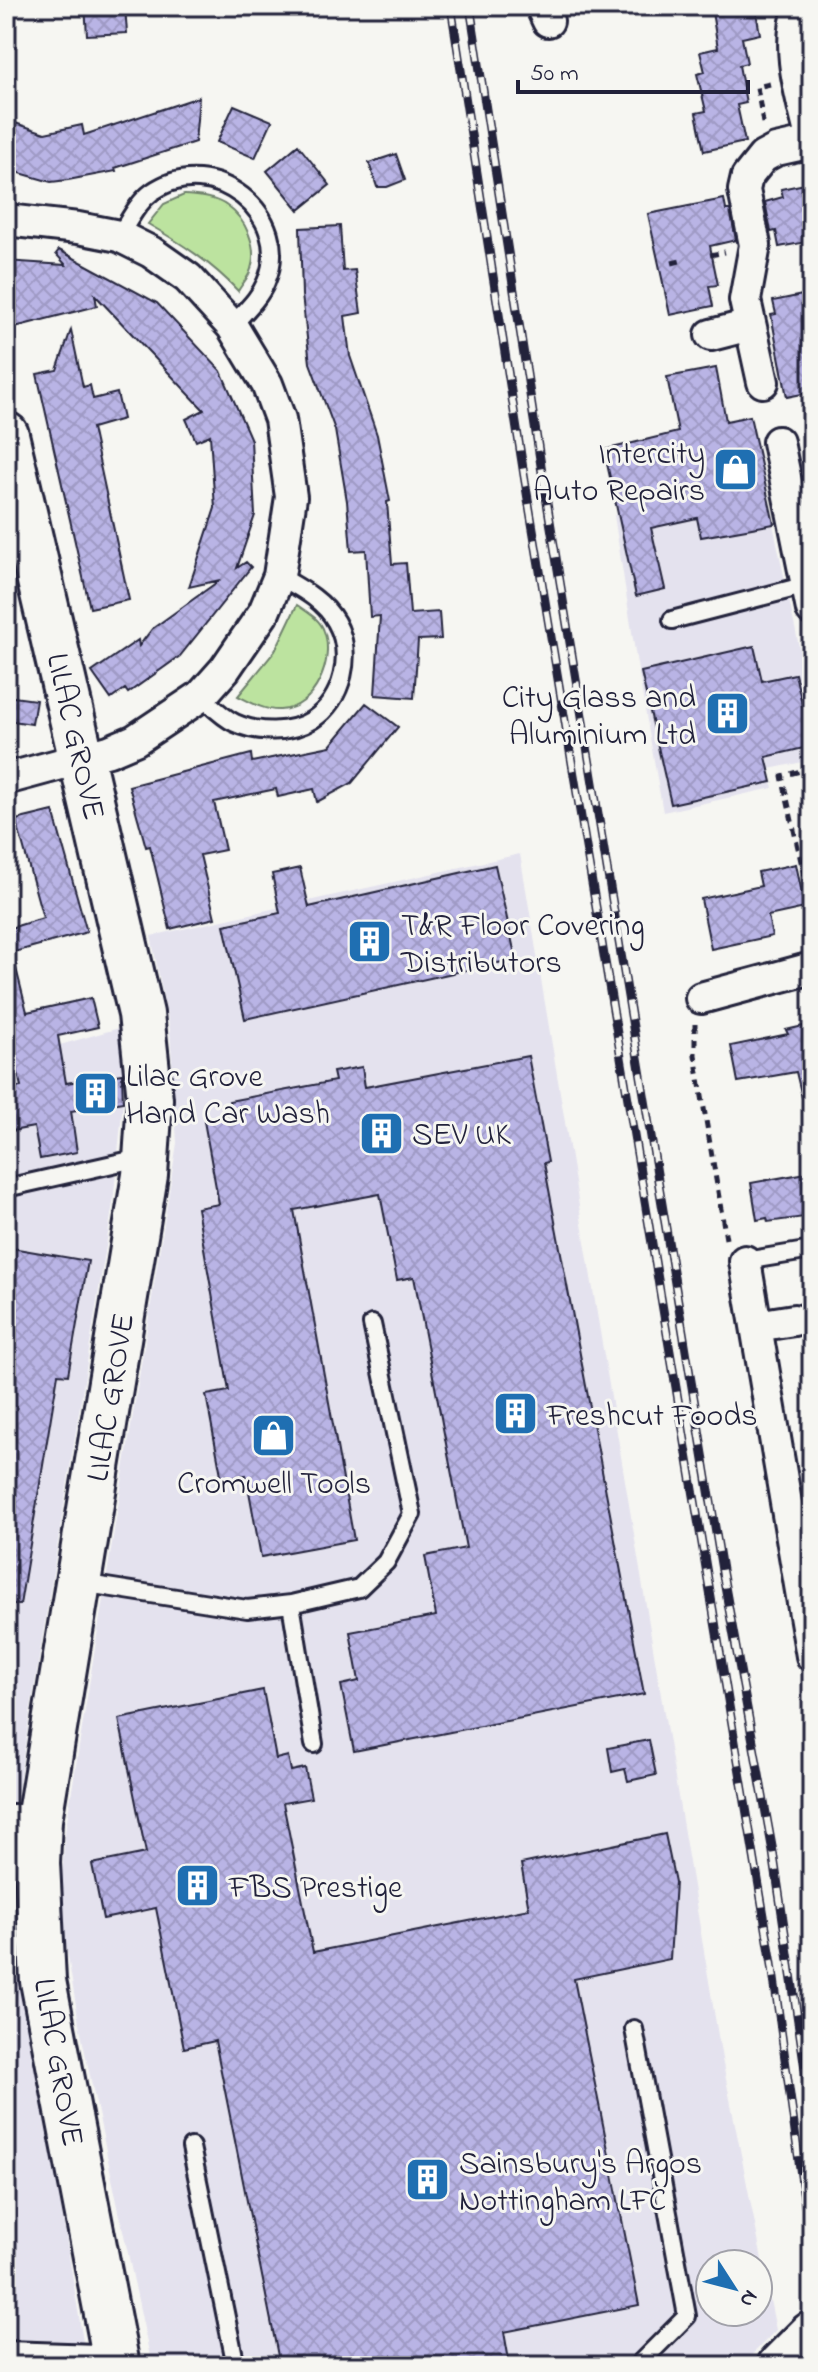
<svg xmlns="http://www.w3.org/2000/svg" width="818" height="2372" viewBox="0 0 818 2372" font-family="'Indie Flower',sans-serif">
  <defs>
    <pattern id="building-cross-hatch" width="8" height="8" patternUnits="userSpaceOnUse" patternTransform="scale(2)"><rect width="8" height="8" fill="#b9b4e5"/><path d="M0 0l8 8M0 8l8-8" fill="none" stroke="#9f9ac5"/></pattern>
  </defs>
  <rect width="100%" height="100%" fill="#f6f6f2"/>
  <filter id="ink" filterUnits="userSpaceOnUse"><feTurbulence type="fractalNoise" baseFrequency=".0125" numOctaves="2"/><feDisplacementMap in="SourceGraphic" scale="16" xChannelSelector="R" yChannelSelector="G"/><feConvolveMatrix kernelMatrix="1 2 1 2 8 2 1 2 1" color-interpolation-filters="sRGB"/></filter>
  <g filter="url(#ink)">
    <path fill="#e4e2ee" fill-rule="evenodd" d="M750 416 812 708V760L769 769 773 788 663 812 636 658 614 515 618 514 604 450Z
      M520 854 722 2059 776 2330 741 2366H152L79 2024 64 1932 61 1890 65 1833 177 1143 170 1030 151 936ZM710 2264H758V2312H710Z
      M119 1028 124 1074 123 1102 113 1203 6 1862 9 1930 62 2212 87 2366H6V1055L60 1045Z"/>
    <path fill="#bce39f" stroke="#6f826d" stroke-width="2" d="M184 195C198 196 215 197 227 206 246 219 258 247 251 269 249 277 242 284 238 291 212 263 181 243 148 224L164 204Z
      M297 605C307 612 320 619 324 631 335 660 315 709 280 710 265 711 250 702 238 696L275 651Z"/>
    <path fill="url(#building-cross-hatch)" stroke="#22223b" stroke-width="2" d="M85 6H125L127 33 87 35Z
      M711 6H755L760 34 742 38 747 63 739 65 746 103 737 105 745 142 704 151 696 113 706 111 697 74 705 72 700 52 718 48Z
      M199 97 195 142 115 168 116 171 68 180 51 182 6 169V120L45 133 82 125 84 135Z
      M234 105 272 121 255 158 217 142Z
      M298 145 330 185 299 210 267 171Z
      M396 154 405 180 387 187H377L369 163Z
      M805 184 806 192 812 191V241L779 247 776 231 771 232 765 202 783 197 781 189Z
      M724 199 726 210H730L736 240 710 246 718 285 709 286 713 306 670 315 648 214Z
      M340 226 343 271 355 270 361 313 345 316 350 356 377 435 390 501 387 502 392 564 406 563 410 614 439 612 441 639 418 640 414 698 375 695 380 616 370 617 366 550 351 551 347 501 335 430 310 363 302 295 300 228Z
      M59 250 157 303 221 371 251 440 255 515 237 568 246 562 251 567 180 656 128 693 125 689 111 699 92 672 138 640 139 646 152 629 220 580 189 587 215 508 210 435 196 441 186 419 204 410 95 295 97 306 11 328 6 306V261L66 265 56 254Z
      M812 293V392L787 397 771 315 776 314 773 301Z
      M71 330 83 387 90 385 93 399 117 393 123 419 92 428 129 600 90 608 37 374 57 370Z
      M716 368 726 421 750 416 774 524 701 537 697 518 651 528 665 589 636 596 604 450 678 432 667 377Z
      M754 646 762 681 795 674 812 746 766 757 772 782 671 804 641 672Z
      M6 696 36 700 32 724 6 720Z
      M366 703 398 727 352 783 317 802 314 789 278 797 276 789 214 802 225 850 200 855 215 918 170 929 150 846 146 847 129 786 251 754 252 762 330 746Z
      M53 811 87 932 14 952 7 929 43 918 16 820Z
      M796 864 805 908 768 916 772 936 711 949 701 899 761 886 758 872Z
      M495 865 516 959 245 1019 224 925 280 913 272 874 300 868 309 907Z
      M15 964 27 1012 91 998 98 1027 58 1036 66 1083 122 1074 123 1102 71 1111 77 1152 40 1159 34 1127 6 1132V1090L21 1087 11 1041 6 1042V965Z
      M812 1024V1096L802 1097 796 1072 738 1082 731 1046 788 1034 786 1030Z
      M528 1056 548 1162 544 1163 644 1694 354 1751 341 1685 359 1681 350 1632 436 1616 425 1556 466 1548 414 1277 397 1280 380 1194 294 1210 354 1540 261 1557 246 1475 222 1480 206 1395 229 1391 197 1208 219 1204 204 1121 231 1115 229 1101 335 1081 333 1072 362 1067 365 1087Z
      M812 1172V1216L768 1222 767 1218 757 1220 751 1183Z
      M6 1247 88 1261 68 1375 58 1374 20 1605 6 1604Z
      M263 1690 276 1759 288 1756 291 1771 305 1768 311 1798 283 1803 313 1952 529 1909 521 1864 665 1834 675 1882 670 1959 574 1979 639 2305 504 2332 510 2366H280L215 2041 184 2048 156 1908 103 1919 92 1864 146 1853 119 1719Z
      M649 1740 656 1775 628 1781 625 1769 612 1772 608 1748Z"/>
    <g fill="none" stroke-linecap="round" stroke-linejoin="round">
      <defs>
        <path id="lane" d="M119 236C129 221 137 203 152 192 212 150 295 215 266 282 259 299 244 312 232 326
          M672 620 807 585
          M201 696C211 705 222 717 235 723 257 733 290 734 312 720 343 700 354 654 336 622 324 600 300 588 279 576
          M6 1188 144 1157
          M745 1261 812 1250
          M81 1583 247 1609 291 1604 359 1588 386 1562 412 1514 372 1324
          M291 1604 314 1744
          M634 2029 687 2316 637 2366
          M191 2147 236 2366
          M6 2350 97 2353 112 2350"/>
        <path id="street" d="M541 6 548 21
          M800 6C785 51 802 97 812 142
          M6 220 78 228 119 236 151 252 188 278 232 326 267 384 280 419 291 497 279 576 264 612 225 669 201 696 135 740 109 751 6 779
          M711 335 750 325
          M763 382 745 300 755 245 744 190 747 177 763 157 776 150 812 142
          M778 442 812 610
          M701 998 812 968
          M745 1261 812 1656
          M756 1326 794 1320
          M6 1820H39"/>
        <path id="secondary" d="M6 435 141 1014 150 1099 145 1175 39 1820 37 1863 43 1981 117 2366
          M780 2366 812 2334"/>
      </defs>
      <use href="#lane" stroke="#22223b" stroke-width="22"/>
      <use href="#street" stroke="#22223b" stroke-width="36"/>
      <use href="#secondary" stroke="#22223b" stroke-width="50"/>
      <path stroke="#22223b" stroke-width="5" stroke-dasharray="8 6" stroke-linecap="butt" d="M763 123 757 87 770 84
        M710 255 725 252
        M672 263 684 260
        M812 768 782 776 812 911
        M695 1024V1055L726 1239"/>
      <use href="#lane" stroke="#f6f6f2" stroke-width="16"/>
      <use href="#street" stroke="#f6f6f2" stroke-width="30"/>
      <use href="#secondary" stroke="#f6f6f2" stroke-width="44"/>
      <defs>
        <path id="rail" d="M451 6 524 475 772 1964 812 2256
          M470 6 542 472 722 1570 773 1852 812 2116"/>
      </defs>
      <use href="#rail" stroke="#22223b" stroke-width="9"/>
      <use href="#rail" stroke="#f6f6f2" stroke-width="6" stroke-dasharray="18" stroke-linecap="butt"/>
    </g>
  </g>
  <defs>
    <symbol id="shop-square" viewBox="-11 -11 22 22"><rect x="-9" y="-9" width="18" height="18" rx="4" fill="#1f6fb2" stroke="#f6f6f2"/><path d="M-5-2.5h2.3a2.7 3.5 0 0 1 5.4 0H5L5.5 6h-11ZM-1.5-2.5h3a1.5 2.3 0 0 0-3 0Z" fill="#fff"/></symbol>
    <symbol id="building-square" viewBox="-11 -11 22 22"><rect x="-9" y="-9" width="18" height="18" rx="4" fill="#1f6fb2" stroke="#f6f6f2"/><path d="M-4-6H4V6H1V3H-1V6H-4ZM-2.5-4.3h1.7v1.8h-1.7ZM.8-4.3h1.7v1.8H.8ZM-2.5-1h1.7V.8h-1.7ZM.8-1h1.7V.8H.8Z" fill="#fff"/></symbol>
  </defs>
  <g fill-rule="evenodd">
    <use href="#shop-square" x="710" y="444" width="51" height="51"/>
    <use href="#building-square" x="702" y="688" width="51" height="51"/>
    <use href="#building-square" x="344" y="916" width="51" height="51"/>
    <use href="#building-square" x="70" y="1068" width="51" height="51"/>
    <use href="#building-square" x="356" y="1108" width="51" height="51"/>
    <use href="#building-square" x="490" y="1388" width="51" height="51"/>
    <use href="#shop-square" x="248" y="1410" width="51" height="51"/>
    <use href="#building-square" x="172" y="1860" width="51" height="51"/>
    <use href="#building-square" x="402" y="2154" width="51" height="51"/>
  </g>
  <g text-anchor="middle" stroke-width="6" stroke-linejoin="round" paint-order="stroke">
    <g font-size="32" fill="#22223b" stroke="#f6f6f2" text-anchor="start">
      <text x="705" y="463" text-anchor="end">Intercity<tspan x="705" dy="37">Auto Repairs</tspan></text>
      <text x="696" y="707" text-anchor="end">City Glass and<tspan x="696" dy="37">Aluminium Ltd</tspan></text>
      <text x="401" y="935">T&amp;R Floor Covering<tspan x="401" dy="37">Distributors</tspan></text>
      <text x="126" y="1086">Lilac Grove<tspan x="126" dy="37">Hand Car Wash</tspan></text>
      <text x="412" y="1144">SEV UK</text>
      <text x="547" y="1425">Freshcut Foods</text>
      <text x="274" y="1493" text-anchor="middle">Cromwell Tools</text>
      <text x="229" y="1897">FBS Prestige</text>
      <text x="459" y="2173">Sainsbury's Argos<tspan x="459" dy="37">Nottingham LFC</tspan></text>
    </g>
    <g font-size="32" fill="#22223b" stroke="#f6f6f2">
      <text transform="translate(77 736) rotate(77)" y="11">LILAC GROVE</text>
      <text transform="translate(109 1397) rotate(-81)" y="11">LILAC GROVE</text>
      <text transform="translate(60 2062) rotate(80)" y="11">LILAC GROVE</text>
    </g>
  </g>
  <rect width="818" height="2372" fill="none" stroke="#f6f6f2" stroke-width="32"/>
  <rect x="16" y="16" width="786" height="2340" fill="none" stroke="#22223b" stroke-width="3" filter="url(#ink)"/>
  <g transform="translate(734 2288) rotate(126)"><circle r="38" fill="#f6f6f2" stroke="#a1a1a9" stroke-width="2"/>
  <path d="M0-6L14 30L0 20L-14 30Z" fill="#1f6fb2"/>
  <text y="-12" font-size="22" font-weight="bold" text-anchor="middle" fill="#22223b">N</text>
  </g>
  <path d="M518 80v12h230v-12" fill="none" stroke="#22223b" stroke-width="4"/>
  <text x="530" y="80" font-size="24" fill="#22223b" stroke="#f6f6f2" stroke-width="6" paint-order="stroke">50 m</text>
</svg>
